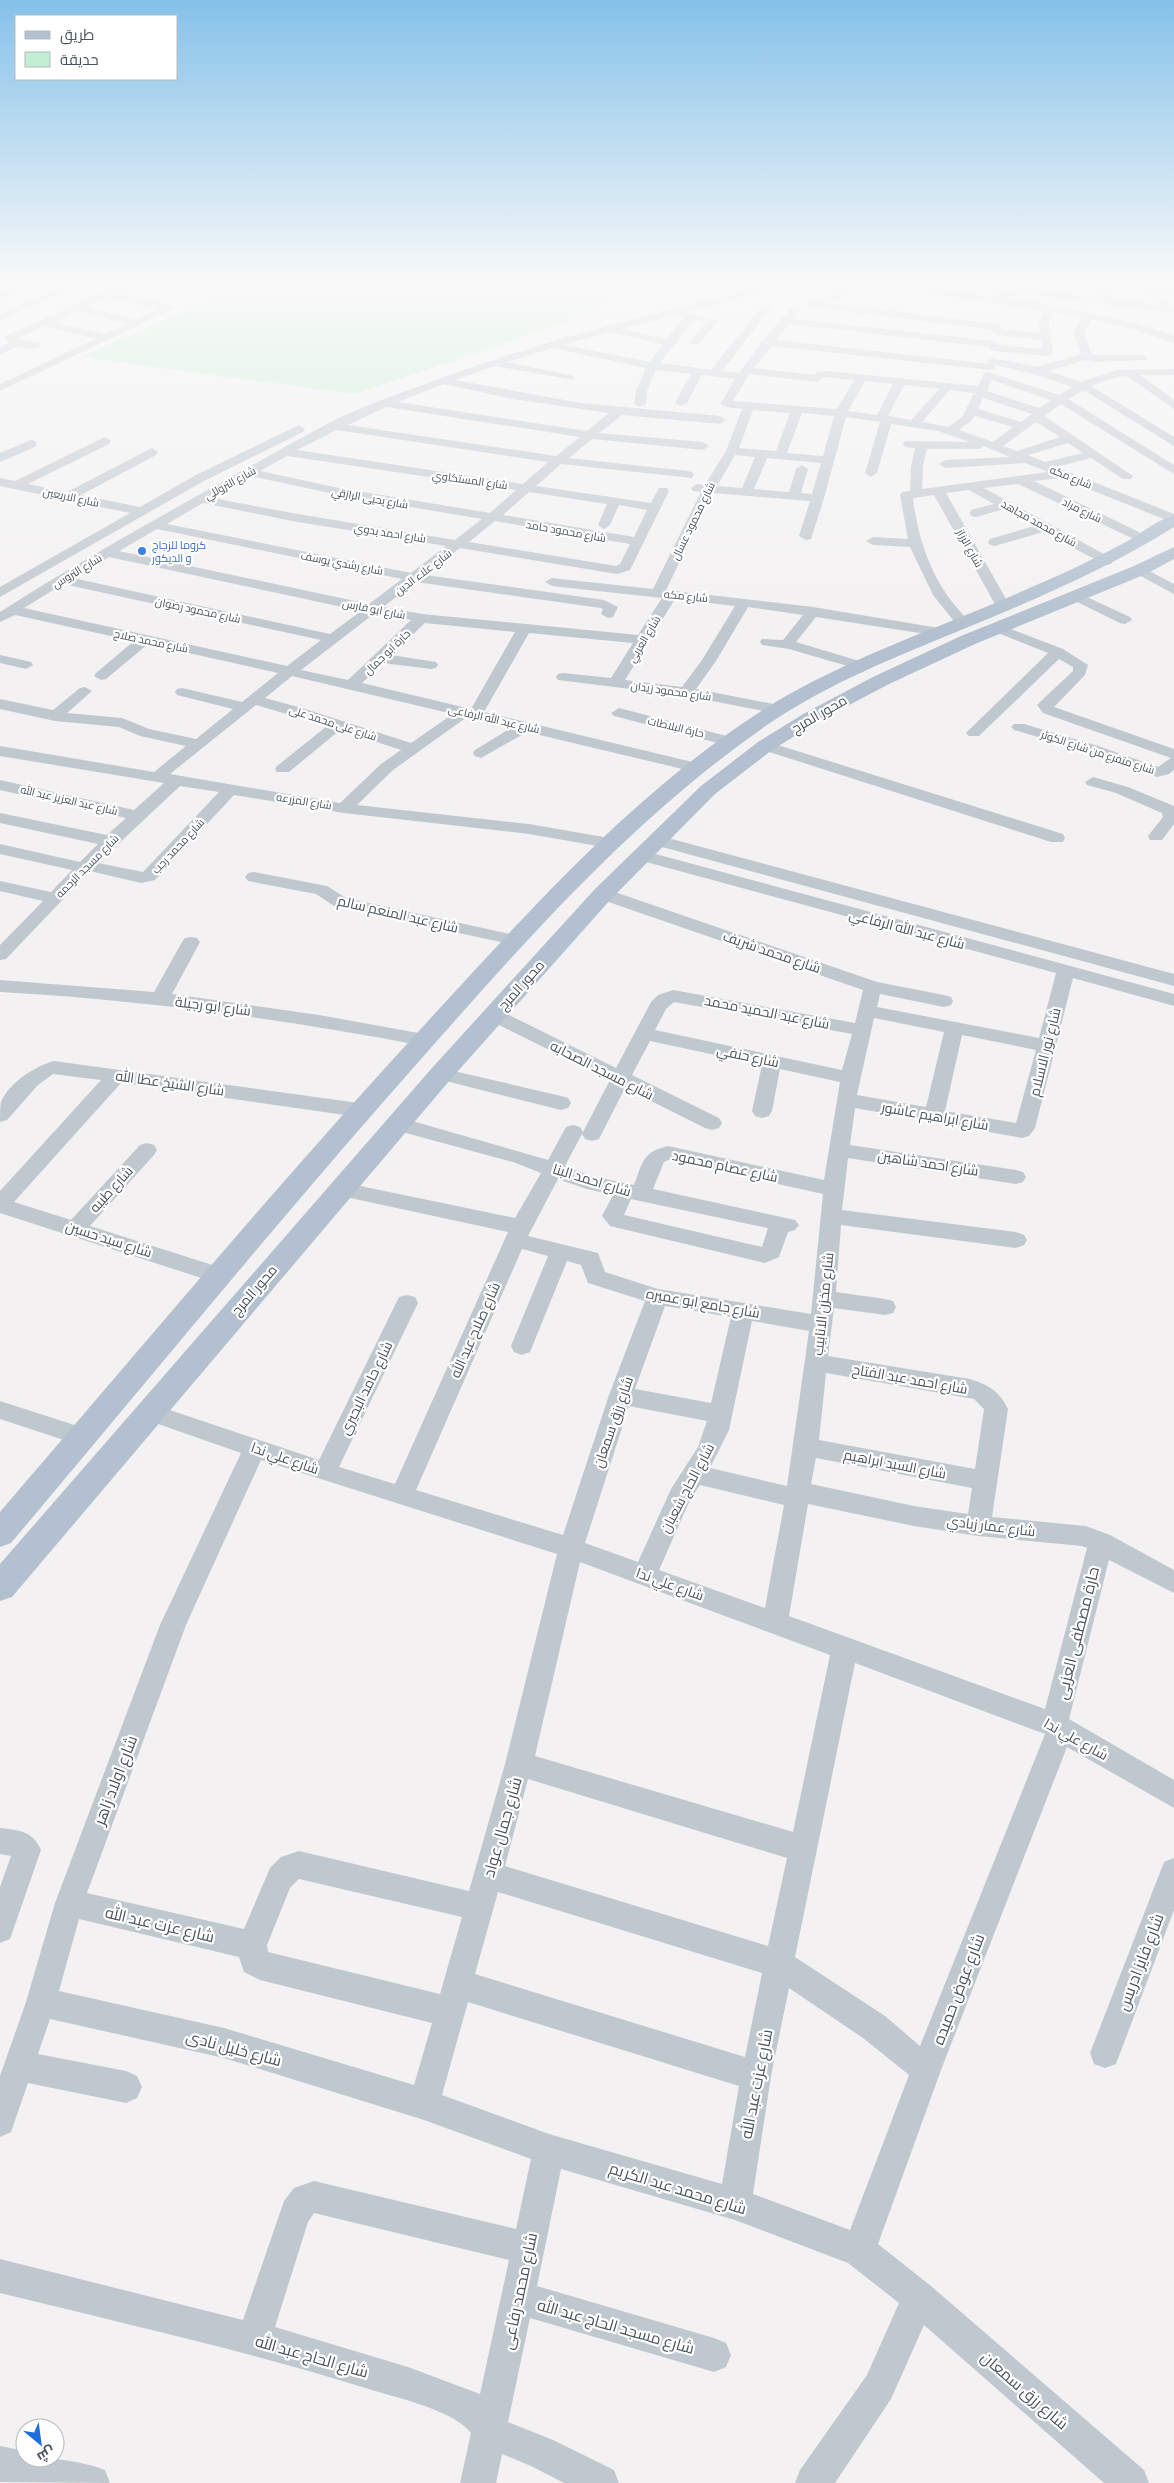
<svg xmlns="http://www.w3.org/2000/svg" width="1174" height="2483" viewBox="0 0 1174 2483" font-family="Manrope,Cairo,sans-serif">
  <rect width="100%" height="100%" fill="#f3f1f1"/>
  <path fill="#c2efd4" d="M248 283H651L554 327 355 394 81 357Z"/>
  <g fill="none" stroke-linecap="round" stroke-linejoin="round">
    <path fill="#c0c8cf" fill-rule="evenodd" d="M24 283H38L0 300V293Z
      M69 283H82L0 321V314Z
      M776 283H794L686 312 719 321 698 344 694 345 689 342 707 322 694 320 660 363 711 370 763 305 767 304 772 307 722 371 739 373 763 340 791 308 795 307 800 310 793 319 994 341 998 342 999 345 1042 349 1041 340 996 335 991 332 993 330 813 307 808 304 813 301 997 324 1001 325V329L1040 333 1039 323 1044 311 880 286 875 283H900C992 297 1086 305 1174 336V343L1136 330 1091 319 1084 333 1092 355H1143L1147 356V360L1093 362 1085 360 1049 371 1081 382 1117 370 1174 369V375H1140L1174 400V409L1127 376 1112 378 1091 386 1174 437V446L1087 392 1082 391 1068 399 1174 465V474L1061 404 1044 416 1133 476 1131 479H1123L1091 458 1056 467 1174 514V523L1061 478 1034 481 1149 537 1151 540 1144 544 1018 484 984 488 1111 558 1113 561 1111 564 1106 565 1043 532 995 546 990 545 988 542 990 539 1034 526 1004 509 976 517 971 516 970 513 971 510 994 504 969 490 946 493 1010 606 1003 610 996 606 934 495 913 498C917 532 927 566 947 595 954 605 962 613 969 622L967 625H957L933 595 910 547 873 545 866 541 873 537 908 539 900 495 902 492 910 491 911 466 915 448 905 447 903 444 905 441 970 442 938 431 891 424 877 473 871 477 865 473 880 422 846 417 824 498 811 539 806 540 799 536 810 501 713 493 666 590 813 607 939 628 944 629 946 632 944 635 939 636 816 617 796 642 866 663 868 666 861 670 789 649 762 645 760 642 762 639 783 640 803 615 748 607 716 661 696 689 784 706 787 709 779 714 686 696 558 680 556 677 558 674 563 673 611 678 633 643 529 633 484 712 705 765 707 768 705 771 699 773 527 732 481 758 475 756 473 753 475 750 511 728 467 717 393 770 357 805 529 824 615 839 617 843 615 847 609 848 529 834 344 813 234 795 155 880 141 883 90 871 6 959 0 960V945L43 901 0 891V881L51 892 72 870 0 854V844L80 862 98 844 0 823V813L107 835 126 818 0 790V780L134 810 164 783 0 756V746L154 772 186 746 140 736 119 727 55 721 0 709V699L53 710 80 688 85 687 92 691 67 713 122 718 149 729 196 739 233 709 177 695 175 692 177 689 182 688 242 702 278 673 148 644 106 679 101 680 94 676 96 673 134 641 15 615 0 622V612C61 573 124 537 188 501 235 475 282 448 329 423 360 407 395 395 428 383 541 340 659 312 776 283ZM1054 313 1081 317 1074 333 1081 354 1037 367 993 358 987 361 990 364 776 340 789 324 989 347 990 350 994 351 1048 356 1053 353 1049 323ZM675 315 684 317 666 339 622 329ZM610 332 614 333 662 344 650 362 563 345ZM772 346 991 370 995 369V365L1037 375 1072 387 1059 395 988 372 984 373 978 386 826 371 817 372 814 375 754 368ZM552 348 646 368 636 391 634 404 640 407 646 404 647 391 656 370 691 374 675 403 681 406 687 403 702 375 735 379 720 404 726 407 742 409 726 451 705 485 697 484 691 488 693 491 701 492 653 589 552 578 545 582 552 586 662 598 638 635 422 614 383 607 416 582 601 608 603 609 601 614 608 618 613 617 618 607 604 600 425 575 460 548 617 574 630 570 669 491 667 488H659L651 503 536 486 561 464 692 478 694 475 692 472 688 471 569 458 592 439 703 450 709 446 703 442 599 433 622 415 720 424 726 420 720 416 581 403 455 380 495 366 574 380V376L507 362ZM749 374 817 382 824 377 854 380 837 409 733 401ZM992 380 1051 400 1039 408 987 391ZM865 381 893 384 877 415 848 411ZM444 384 512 399 609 413 587 431 398 402ZM904 385 939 389 911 420 888 416ZM950 390 974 393 962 417 949 427 922 422ZM983 398 1032 414 1021 422 978 409ZM386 407 580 437 556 456 348 425ZM753 410 790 413 776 451 739 448ZM802 413 834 416 823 456 787 453ZM975 416 1013 427 993 442 959 430 971 421ZM1036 422 1060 437 1017 451 1003 446ZM337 430 548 462 523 484 297 450ZM1068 443 1083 453 1045 462 1028 455ZM984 446 1010 457 945 460 939 464 945 468 1025 463 1048 472 922 489 923 466 927 449H979ZM735 455 755 457 742 488 717 486ZM287 456 516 490 490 513 339 488 260 471ZM767 458 821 463 812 494 801 493 808 469 802 465 796 469 789 492 754 489ZM250 476 339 495 482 519 455 540 292 513 213 498ZM529 492 607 504 598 525 604 529 610 525 619 505 647 510 634 537 503 515ZM203 503 292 521 446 546 411 573 167 524ZM495 521 630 544 620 564 616 566 469 542ZM157 529 402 579 369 604 119 551ZM109 557 361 611 330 634 73 578ZM63 584 321 640 287 666 24 608ZM675 599 735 606 702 660 682 687 625 680ZM375 613 411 620 348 680 301 670ZM425 623 515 632 471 709 362 683 383 663 431 669 436 668 438 665 436 662 391 655ZM292 676 453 714 411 743 302 708 265 698ZM256 705 327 726 277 766 275 769 277 772H289L340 730 401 750 381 764 340 803 170 774ZM180 786 219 792 143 872 98 863Z
      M843 283H854L839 300H831V296Z
      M983 283H993L1000 291 1032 289 1104 298 1089 283H1100L1118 300 1159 305 1133 283H1144L1151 288 1174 287V293L1158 294 1174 306V313L1032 295C1026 295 997 299 994 297 990 294 986 287 983 283Z
      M119 285 124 288 118 292 174 306 175 308 0 391V384L96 339 45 326 16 339 40 343V347L29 349 18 346 0 355V347L8 343 4 338 5 336ZM109 297 160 309 137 319 86 307ZM77 311 128 324 105 334 54 322Z
      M299 425 305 429 303 432 204 481 0 597V587L130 513 0 486V478L15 481 105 437 111 441 109 444 28 484 67 492 152 448 158 452 156 455 81 495 140 507 196 475Z
      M31 440 35 441 37 444 35 447 0 462V453Z
      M1140 566 1174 584V594L1135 573 1133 570 1135 567Z
      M1076 592 1130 617 1132 620 1125 624 1120 623 1071 599 1069 596 1071 593Z
      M998 624 1063 649 1088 665 1085 675 1054 707 1174 749V770L1169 774 1157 777 1088 752 1014 730 1011 727 1014 724H1024L1098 746 1158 767 1171 758 1043 713 1037 705 1040 702 1073 671V667L1059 659 979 736H969L966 733 969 730 1048 653 993 631 991 628Z
      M0 655 31 662 33 665 26 669 0 663Z
      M619 708 738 739 741 742 733 747 614 716 611 713Z
      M765 741 1063 834 1065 838 1063 842H1051L760 749 757 746Z
      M1093 777 1128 787 1174 806V824L1162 840H1150L1148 836 1163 817 1162 813 1116 793 1087 785 1085 782Z
      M657 835 1174 974V986L651 844 649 840 651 836Z
      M641 850 1174 994V1006L1073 978 1035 1128 1029 1136 1022 1138 855 1108 850 1145 1016 1170 1023 1172 1026 1177 1023 1182 1016 1184 848 1158 842 1210 1016 1232 1024 1235 1027 1240 1024 1245 1016 1248 841 1225 836 1292 885 1299 893 1301 896 1307 893 1313 885 1315 834 1308 828 1356 970 1379C989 1385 999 1391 1008 1409L992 1517 1086 1526 1110 1535 1174 1570V1593L1109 1560 1069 1719 1174 1780V1808L1067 1747 941 2070 878 2244 931 2286 1144 2470 1149 2483H1104L924 2325 891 2399 835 2483H795L800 2470 867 2375 899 2303 848 2263 735 2220 561 2169 537 2286 714 2338 726 2343 731 2355 726 2367 714 2372 530 2318 508 2422 553 2440 614 2470 619 2483H564L531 2466 502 2454 496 2483H460L471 2433C454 2411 402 2399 375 2391 252 2352 125 2324 0 2293V2259L243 2320 284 2201 294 2188 314 2181 516 2229 531 2159 424 2120 224 2058 50 2019 38 2054 126 2071 137 2076 142 2087 137 2098 126 2103 28 2083 11 2132 0 2137V2076L26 2002 55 1903 160 1625 241 1453 141 1418 137 1412 141 1406 149 1403 319 1460 396 1303 399 1297 407 1295 415 1297 418 1303 339 1467 395 1484 508 1232 341 1196 334 1194 331 1189 334 1184 341 1182 515 1218 541 1173 513 1162 391 1129 388 1124 391 1119 398 1117 548 1160 566 1127 573 1125 580 1127 583 1132 565 1166 591 1176 634 1185C643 1162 642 1152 668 1146L824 1180 840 1082 780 1069 772 1111 769 1116 762 1118 755 1116 752 1111 762 1065 650 1041 632 1075 719 1118 722 1123 719 1128 712 1130 705 1128 625 1088 599 1139 592 1141 585 1139 582 1134 610 1080 487 1019 485 1015 487 1011H501L616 1068 651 1002 658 995 673 990 855 1023 863 990 597 898 594 894 597 890H609L877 982 944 995 951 997 953 1001 951 1005 944 1007 880 994 877 1007 1039 1038 1056 973 635 859 633 855 635 851ZM674 1002 852 1034 842 1070 655 1030 666 1009ZM874 1018 944 1032 926 1107 857 1095ZM962 1035 1036 1050 1016 1123 945 1111ZM668 1160 823 1194 811 1314 658 1289 605 1272 598 1253 528 1236 558 1179 587 1189 613 1195 602 1216 610 1226 765 1263 779 1257 788 1232 795 1230 799 1225 795 1220 653 1189 664 1162ZM631 1199 640 1201 768 1228 762 1247 624 1215ZM522 1249 548 1256 511 1346 514 1352 522 1355 530 1352 567 1261 581 1265 588 1283 645 1301 609 1395 563 1535 416 1490ZM665 1306 731 1317 711 1403 635 1389ZM752 1321 809 1331 787 1486 710 1468 729 1430ZM826 1373 974 1399 984 1409 975 1469 819 1440ZM629 1406 707 1421 698 1447 671 1489 638 1562 585 1543ZM816 1458 972 1488 968 1514 914 1506 811 1484ZM261 1460 557 1554 505 1764 469 1891 299 1851 281 1857 270 1868 244 1929 87 1893 186 1625ZM700 1485 784 1505 765 1608 659 1570 690 1500ZM808 1504 914 1526 978 1536 1082 1546 1087 1548 1045 1709 789 1616ZM580 1562 830 1655 793 1832 535 1756ZM855 1663 1045 1734 920 2046 885 2016 795 1957ZM528 1779 787 1858 768 1946 505 1866ZM299 1879 462 1917 440 1994 268 1952 267 1945 290 1888ZM498 1892 762 1973 745 2057 475 1974ZM79 1919 239 1957 244 1972 260 1980 432 2023 414 2085 224 2028 59 1991ZM789 1988 863 2038 909 2075 850 2230 753 2194 771 2076ZM468 2002 739 2086 722 2184 549 2134 442 2095ZM314 2213 509 2260 480 2394 408 2367 275 2327 308 2222Z
      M254 872 327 886 346 898 515 935 521 936 524 940 521 944 515 945 334 906 316 894 248 881 245 877 248 873Z
      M191 937 197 938 200 942 172 994 319 1015 424 1034 431 1036 433 1040 431 1044 424 1046C283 1019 143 1000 0 992V980L154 992 182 942 185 938Z
      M54 1061 359 1103 366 1105 369 1110 366 1115 359 1117 121 1083 14 1202 71 1220 140 1145 147 1143 154 1145 157 1150 154 1155 90 1226 225 1269 228 1275 225 1281 217 1283 0 1213V1191L101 1080 53 1074 38 1085 7 1120 0 1122C0 1116 0 1107 1 1102 9 1083 35 1066 54 1061Z
      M441 1068 561 1096 568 1098 571 1103 568 1108 561 1110 434 1078 431 1074 434 1070Z
      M0 1401 90 1430 94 1437 90 1444 82 1446 0 1419Z
      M0 1828C19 1830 33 1831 41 1850L10 1939 0 1943V1887L11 1856 0 1854Z
      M1174 1858V1910L1116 2064 1105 2068 1094 2064 1090 2053 1164 1862Z
      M0 2446 25 2451V2458C53 2458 78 2460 105 2470L110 2483 0 2482Z"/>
    <path fill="#b2c0cf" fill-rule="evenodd" d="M1174 515V527C1107 569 1034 600 961 630 896 657 829 683 770 723 639 813 534 931 429 1050 286 1211 150 1378 11 1543L0 1547V1512C145 1343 288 1172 440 1008 541 898 642 786 769 706 852 655 946 626 1034 586 1065 573 1096 558 1126 542 1142 533 1157 520 1174 515Z
      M1174 547V559L1146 574 975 644 887 685 819 721 772 750 715 794 611 899 450 1080 12 1597 0 1601V1564L432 1068 595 889 701 786 758 742 805 713 873 677 961 636 1134 566Z"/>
  </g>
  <linearGradient id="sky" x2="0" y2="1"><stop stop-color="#85c1e9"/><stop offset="0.45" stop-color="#faf9f9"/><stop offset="1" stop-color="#faf9f9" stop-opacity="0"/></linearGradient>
  <rect width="1174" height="631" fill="url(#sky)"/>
  <circle fill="#3f7fe0" stroke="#fff" stroke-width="2" cx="142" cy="551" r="5"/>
  <g text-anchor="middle" stroke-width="4.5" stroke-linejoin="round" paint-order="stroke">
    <g font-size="11" fill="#49545e" stroke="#fff">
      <text transform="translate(1071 477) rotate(22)" y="4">شارع مكه</text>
      <text transform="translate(470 480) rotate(8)" y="4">شارع المستكاوي</text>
      <text transform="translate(230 483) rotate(-29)" y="4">شارع التروللي</text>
      <text transform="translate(71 497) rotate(12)" y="4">شارع الاربعين</text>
      <text transform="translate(370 498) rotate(10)" y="4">شارع يحيى الرازقي</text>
      <text transform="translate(1082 510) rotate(26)" y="4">شارع مراد</text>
      <text transform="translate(693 521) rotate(-64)" y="4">شارع محمود عسال</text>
      <text transform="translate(1039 523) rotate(29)" y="4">شارع محمد مجاهد</text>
      <text transform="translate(566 531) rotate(10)" y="4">شارع محمود حامد</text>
      <text transform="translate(390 533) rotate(9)" y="4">شارع احمد بدوي</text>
      <text transform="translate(970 548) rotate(61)" y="4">شارع الرزاز</text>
      <text transform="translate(342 563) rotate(11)" y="4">شارع رشدي يوسف</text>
      <text transform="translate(77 571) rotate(-31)" y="4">شارع التروس</text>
      <text transform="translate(423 572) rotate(-37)" y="4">شارع علاء الدين</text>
      <text transform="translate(686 596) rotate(6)" y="4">شارع مكه</text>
      <text transform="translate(374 609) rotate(11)" y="4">شارع ابو فارس</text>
      <text transform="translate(198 610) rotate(12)" y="4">شارع محمود رضوان</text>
      <text transform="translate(644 639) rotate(-59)" y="4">شارع العربي</text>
      <text transform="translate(151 641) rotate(12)" y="4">شارع محمد صلاح</text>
      <text transform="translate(387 652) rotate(-44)" y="4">حارة ابو جمال</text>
      <text transform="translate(671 691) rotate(8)" y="4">شارع محمود زيدان</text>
      <text transform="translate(494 719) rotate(13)" y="4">شارع عبد الله الرفاعى</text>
      <text transform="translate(333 723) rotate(18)" y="4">شارع على محمد على</text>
      <text transform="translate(676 727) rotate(14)" y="4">حارة البلاطات</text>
      <text transform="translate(1098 752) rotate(18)" y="4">شارع متفرع من شارع الكوثر</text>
      <text transform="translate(69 800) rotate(13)" y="4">شارع عبد العزيز عبد الله</text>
      <text transform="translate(304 801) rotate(9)" y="4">شارع المزرعه</text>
      <text transform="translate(178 846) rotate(-47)" y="4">شارع محمد رجب</text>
      <text transform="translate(87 866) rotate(-45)" y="4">شارع مسجد الرحمه</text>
    </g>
    <g font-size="11" fill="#366cbe" stroke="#fff" text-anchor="start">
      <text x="152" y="549">كروما للزجاج<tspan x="152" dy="13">و الديكور</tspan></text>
    </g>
    <g font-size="14" fill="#49545e" stroke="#fff">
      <text transform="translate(819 714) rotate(-30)" y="5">محور المرج</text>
      <text transform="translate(398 914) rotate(13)" y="5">شارع عبد المنعم سالم</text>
      <text transform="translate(907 929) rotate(15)" y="5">شارع عبد الله الرفاعي</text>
      <text transform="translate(772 952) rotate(19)" y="5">شارع محمد شريف</text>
      <text transform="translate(521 985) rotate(-48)" y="5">محور المرج</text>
      <text transform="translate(213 1006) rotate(7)" y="5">شارع ابو رجيلة</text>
      <text transform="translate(767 1012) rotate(11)" y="5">شارع عبد الحميد محمد</text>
      <text transform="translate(1045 1052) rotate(-76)" y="5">شارع نور الاسلام</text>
      <text transform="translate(748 1056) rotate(12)" y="5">شارع حنفي</text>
      <text transform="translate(602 1070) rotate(27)" y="5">شارع مسجد الصحابه</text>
      <text transform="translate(170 1083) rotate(8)" y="5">شارع الشيخ عطا الله</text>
      <text transform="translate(935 1116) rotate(10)" y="5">شارع ابراهيم عاشور</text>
      <text transform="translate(928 1163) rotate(9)" y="5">شارع احمد شاهين</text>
      <text transform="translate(725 1166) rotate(12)" y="5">شارع عصام محمود</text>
      <text transform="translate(592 1180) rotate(17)" y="5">شارع احمد البنا</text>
      <text transform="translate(111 1189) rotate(-48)" y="5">شارع طيبه</text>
      <text transform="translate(109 1239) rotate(18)" y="5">شارع سيد حسين</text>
      <text transform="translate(254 1290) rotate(-49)" y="5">محور المرج</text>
      <text transform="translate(703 1303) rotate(10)" y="5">شارع جامع ابو عميره</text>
      <text transform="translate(823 1304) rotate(-84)" y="5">شارع مخزن الانابيب</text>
      <text transform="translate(475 1330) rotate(-66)" y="5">شارع صلاح عبد الله</text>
      <text transform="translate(910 1379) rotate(10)" y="5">شارع احمد عبد الفتاح</text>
      <text transform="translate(366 1388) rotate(-64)" y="5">شارع حامد البحيري</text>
      <text transform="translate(613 1422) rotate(-71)" y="5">شارع رزق سمعان</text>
      <text transform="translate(285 1458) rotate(19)" y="5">شارع علي ندا</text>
      <text transform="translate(895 1464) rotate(11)" y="5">شارع السيد ابراهيم</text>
      <text transform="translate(687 1488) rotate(-62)" y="5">شارع الحاج شعبان</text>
      <text transform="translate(991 1526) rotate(7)" y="5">شارع عمار زبادي</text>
      <text transform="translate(670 1584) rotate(20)" y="5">شارع علي ندا</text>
      <text transform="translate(1076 1739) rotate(29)" y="5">شارع علي ندا</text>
    </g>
    <g font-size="16" fill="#49545e" stroke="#fff">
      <text transform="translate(1077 1633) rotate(-76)" y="6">حارة مصطفى العزبى</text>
      <text transform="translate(115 1780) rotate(-69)" y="6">شارع اولاد زاهر</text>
      <text transform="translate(502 1827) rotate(-74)" y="6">شارع جمال عواد</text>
      <text transform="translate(160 1924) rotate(13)" y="6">شارع عزت عبد الله</text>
      <text transform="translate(1140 1962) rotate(-69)" y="6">شارع فايز ادريس</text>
      <text transform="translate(958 1989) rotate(-69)" y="6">شارع عوض حميده</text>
      <text transform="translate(234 2048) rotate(15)" y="6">شارع خليل نادى</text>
      <text transform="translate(756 2084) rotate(-79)" y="6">شارع عزت عبد الله</text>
      <text transform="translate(678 2188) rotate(17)" y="6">شارع محمد عبد الكريم</text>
      <text transform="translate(519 2291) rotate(-78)" y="6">شارع محمد رفاعى</text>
      <text transform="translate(616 2326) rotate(16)" y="6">شارع مسجد الحاج عبد الله</text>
      <text transform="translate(312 2356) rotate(16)" y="6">شارع الحاج عبد الله</text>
      <text transform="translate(1025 2390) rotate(41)" y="6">شارع رزق سمعان</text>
    </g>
  </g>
  <rect x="15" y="15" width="162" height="65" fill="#ffffff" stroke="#b6bbbf"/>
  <rect x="25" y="31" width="25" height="8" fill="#b2c0cf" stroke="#b6bbbf"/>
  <text x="60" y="40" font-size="15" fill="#49545e">طريق</text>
  <rect x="25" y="52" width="25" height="15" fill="#c2efd4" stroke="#b6bbbf"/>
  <text x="60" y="65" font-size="15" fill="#49545e">حديقة</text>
  <g transform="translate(40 2443) rotate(151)"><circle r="24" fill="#ffffff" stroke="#b6bbbf"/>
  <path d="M0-4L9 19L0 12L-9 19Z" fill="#1e6ee0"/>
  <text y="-8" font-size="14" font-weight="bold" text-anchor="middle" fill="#49545e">ش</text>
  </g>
</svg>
